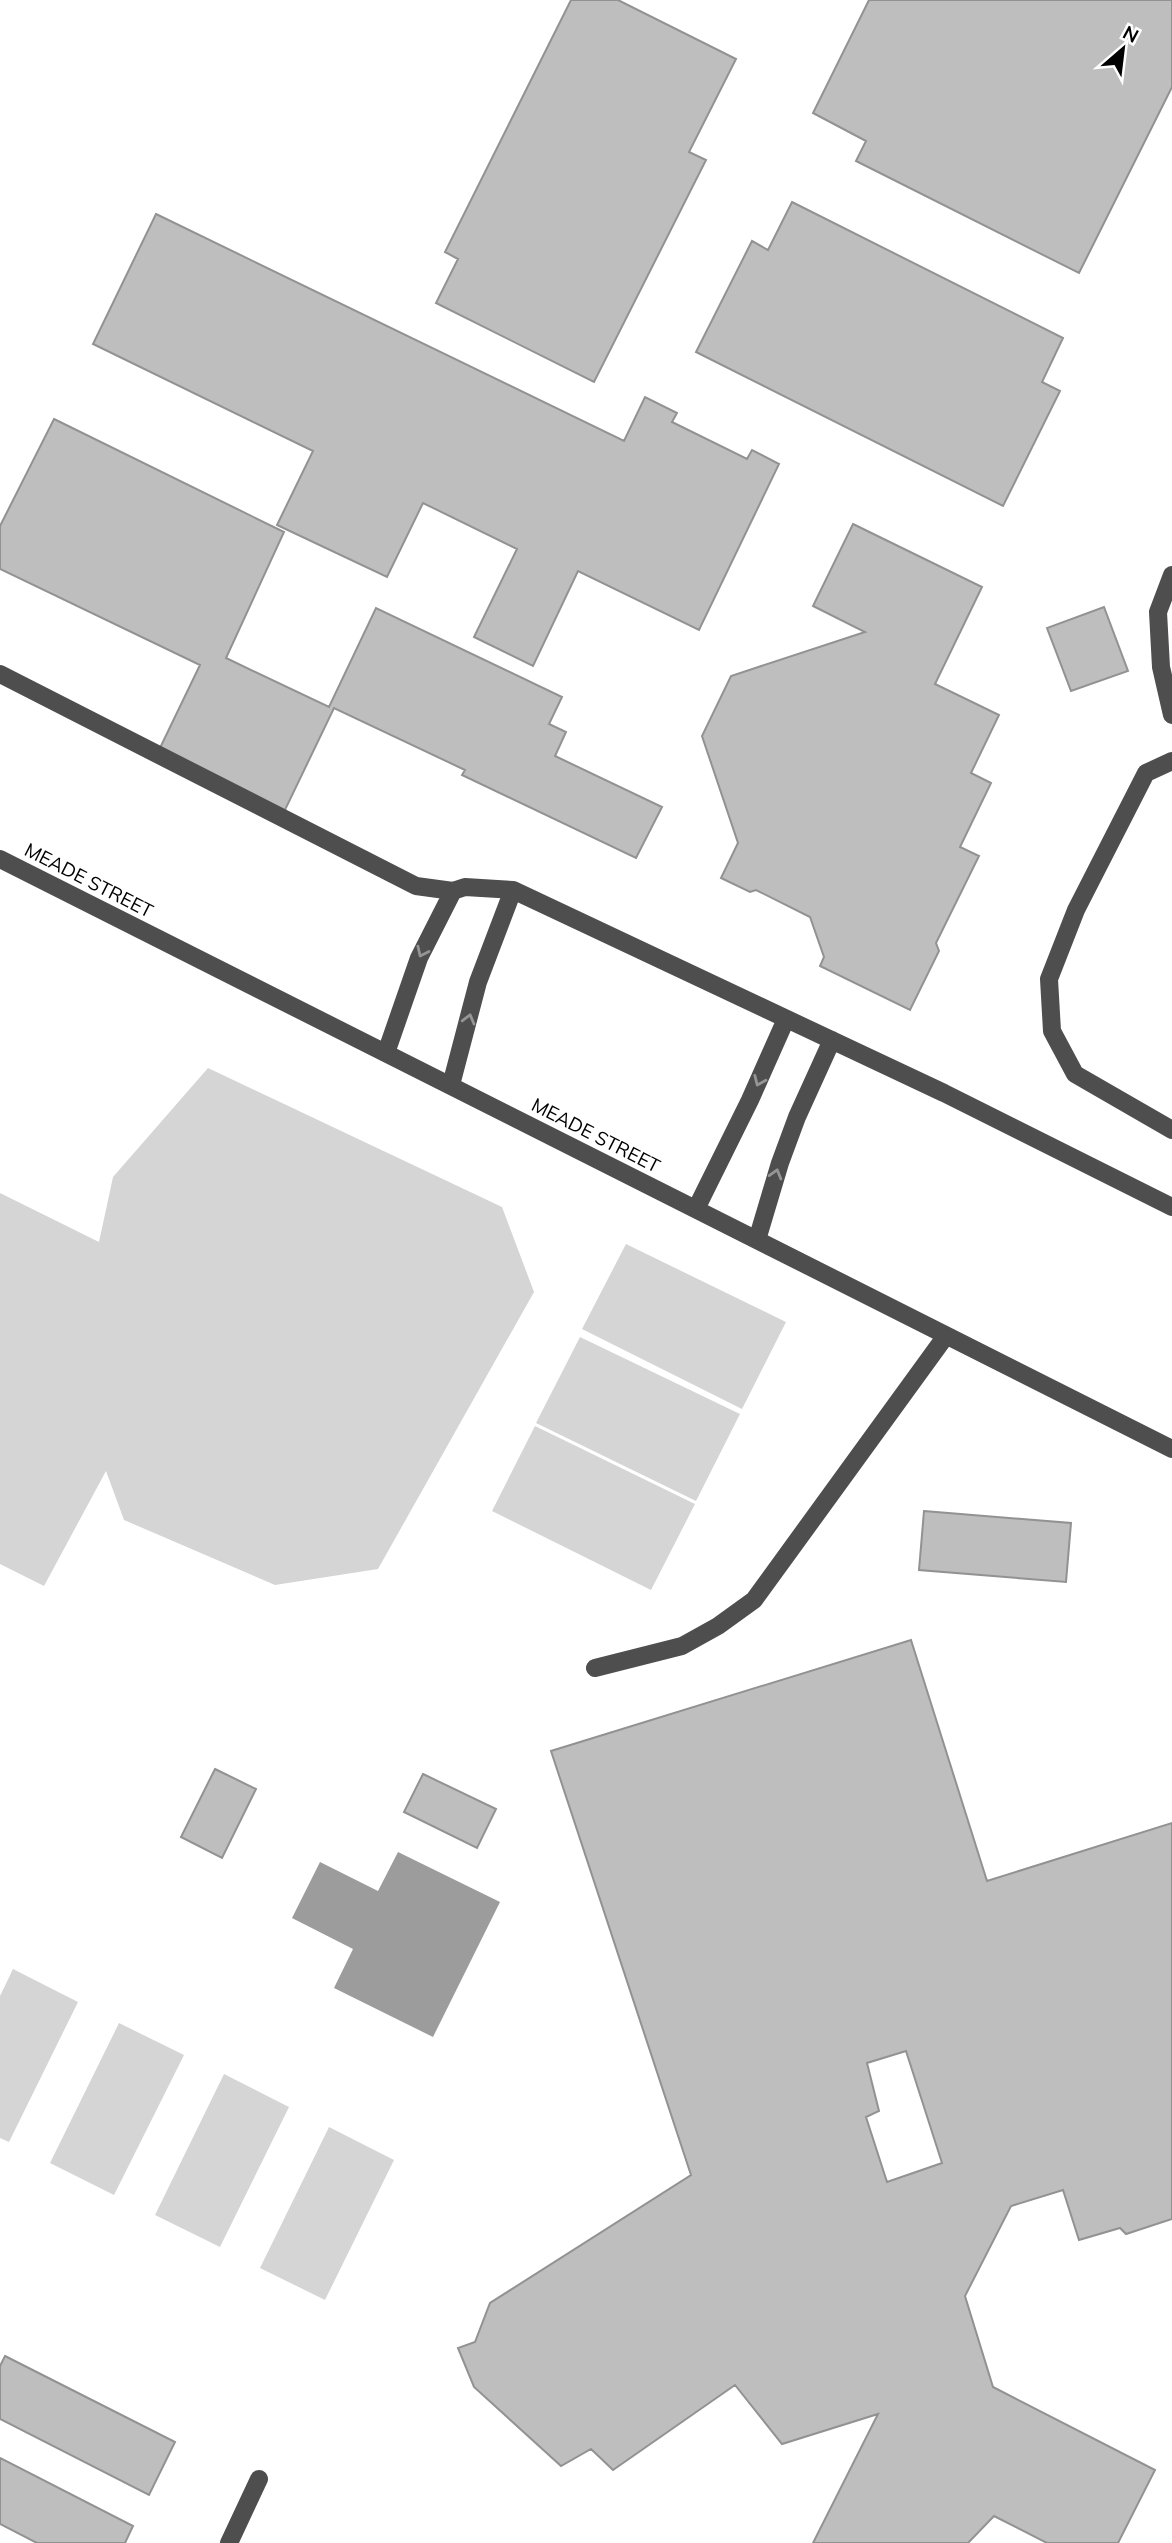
<svg xmlns="http://www.w3.org/2000/svg" width="1172" height="2543" viewBox="0 0 1172 2543" font-family="Mulish,sans-serif">
  <rect width="100%" height="100%" fill="#fff"/>
  <path fill="#d5d5d5" d="M208 1068 502 1207 534 1292 378 1569 275 1585 124 1520 106 1471 44 1586 0 1564V1193L99 1242 113 1177Z
    M626 1244 786 1322 742 1409 582 1329Z
    M580 1337 740 1414 696 1501 536 1423Z
    M535 1426 695 1504 651 1590 492 1511Z
    M13 1969 78 2002 9 2142 0 2138V1996Z
    M119 2023 184 2055 114 2195 50 2163Z
    M224 2074 289 2107 220 2247 155 2215Z
    M329 2127 394 2160 325 2300 260 2268Z"/>
  <path fill="#9c9c9c" d="M398 1852 500 1902 433 2037 334 1988 353 1949 292 1918 320 1862 378 1891Z"/>
  <path fill="#bebebe" stroke="#929292" stroke-width="2" fill-rule="evenodd" d="M571 0H618L736 59 689 152 706 160 594 382 436 303 458 259 445 252Z
    M869 0H1172V87L1079 273 856 161 866 141 813 113Z
    M792 202 1063 338 1042 382 1060 391 1003 506 696 352 752 241 768 250Z
    M156 214 624 441 645 397 677 413 672 422 747 459 752 450 779 464 699 630 578 571 533 666 474 637 517 549 423 503 387 577 277 525 313 451 93 344Z
    M54 419 284 532 226 658 329 707 376 608 562 697 549 724 566 732 555 756 662 807 636 858 462 775 465 770 334 708 284 812 158 752 200 665 0 569V526Z
    M853 524 982 587 935 684 999 715 971 773 991 783 960 847 979 856 936 943 939 951 910 1010 820 966 824 957 810 917 756 890 750 892 721 878 738 843 702 736 731 676 865 632 813 606Z
    M1104 607 1128 671 1071 691 1047 628Z
    M924 1511 1071 1523 1066 1582 919 1570Z
    M911 1640 987 1881 1172 1823V2219L1126 2234 1120 2228 1079 2240 1063 2190 1011 2206 965 2296 993 2387 1155 2470 1118 2543H1047L994 2516 968 2543H813L878 2414 782 2444 735 2385 613 2470 591 2449 561 2466 474 2387 458 2348 475 2342 490 2303 691 2175 551 1751ZM906 2051 942 2163 887 2182 866 2117 879 2111 867 2063Z
    M215 1769 256 1789 222 1858 181 1837Z
    M423 1774 496 1809 477 1848 404 1812Z
    M5 2356 175 2442 149 2495 0 2419V2366Z
    M0 2458 133 2526 125 2543H37L0 2524Z"/>
  <g fill="none" stroke-linecap="round" stroke-linejoin="round">
    <path stroke="#4e4e4e" stroke-width="18" d="M1172 575 1158 612 1161 667 1172 715
      M0 674 416 886 453 891 465 887 513 890 944 1093 1172 1207
      M1172 761 1146 773 1076 910 1049 979 1052 1031 1075 1074 1172 1130
      M0 859 1172 1449
      M386 1053 419 958 453 891
      M451 1085 478 982 513 890
      M696 1209 750 1100 786 1019
      M757 1240 780 1163 797 1117 832 1040
      M595 1668 682 1646 718 1626 754 1600 945 1337
      M229 2543 259 2479"/>
  </g>
  <defs><path id="oneway-chevron" d="M-2-3.5L2.5 0L-2 3.5" fill="none" stroke-width="1.6" stroke-linecap="round" stroke-linejoin="round" transform="scale(1.75)"/></defs>
  <g stroke="#959595">
    <use href="#oneway-chevron" transform="translate(422 952) rotate(115)"/>
    <use href="#oneway-chevron" transform="translate(469 1019) rotate(-75)"/>
    <use href="#oneway-chevron" transform="translate(759 1081) rotate(114)"/>
    <use href="#oneway-chevron" transform="translate(776 1174) rotate(-74)"/>
  </g>
  <g text-anchor="middle" stroke-width="7" stroke-linejoin="round" paint-order="stroke">
    <g font-size="19" fill="#000" stroke="#fff">
      <text transform="translate(89 880) rotate(27)" y="7">MEADE STREET</text>
      <text transform="translate(596 1135) rotate(27)" y="7">MEADE STREET</text>
    </g>
  </g>
  <g transform="translate(1123 49) rotate(28)" stroke="#ffffff" stroke-width="5" paint-order="stroke">
  <path d="M0-5L12 26L0 18L-12 26Z" fill="#000000"/>
  <text y="-10" font-size="19" font-weight="bold" text-anchor="middle" fill="#000000">N</text>
  </g>
</svg>
